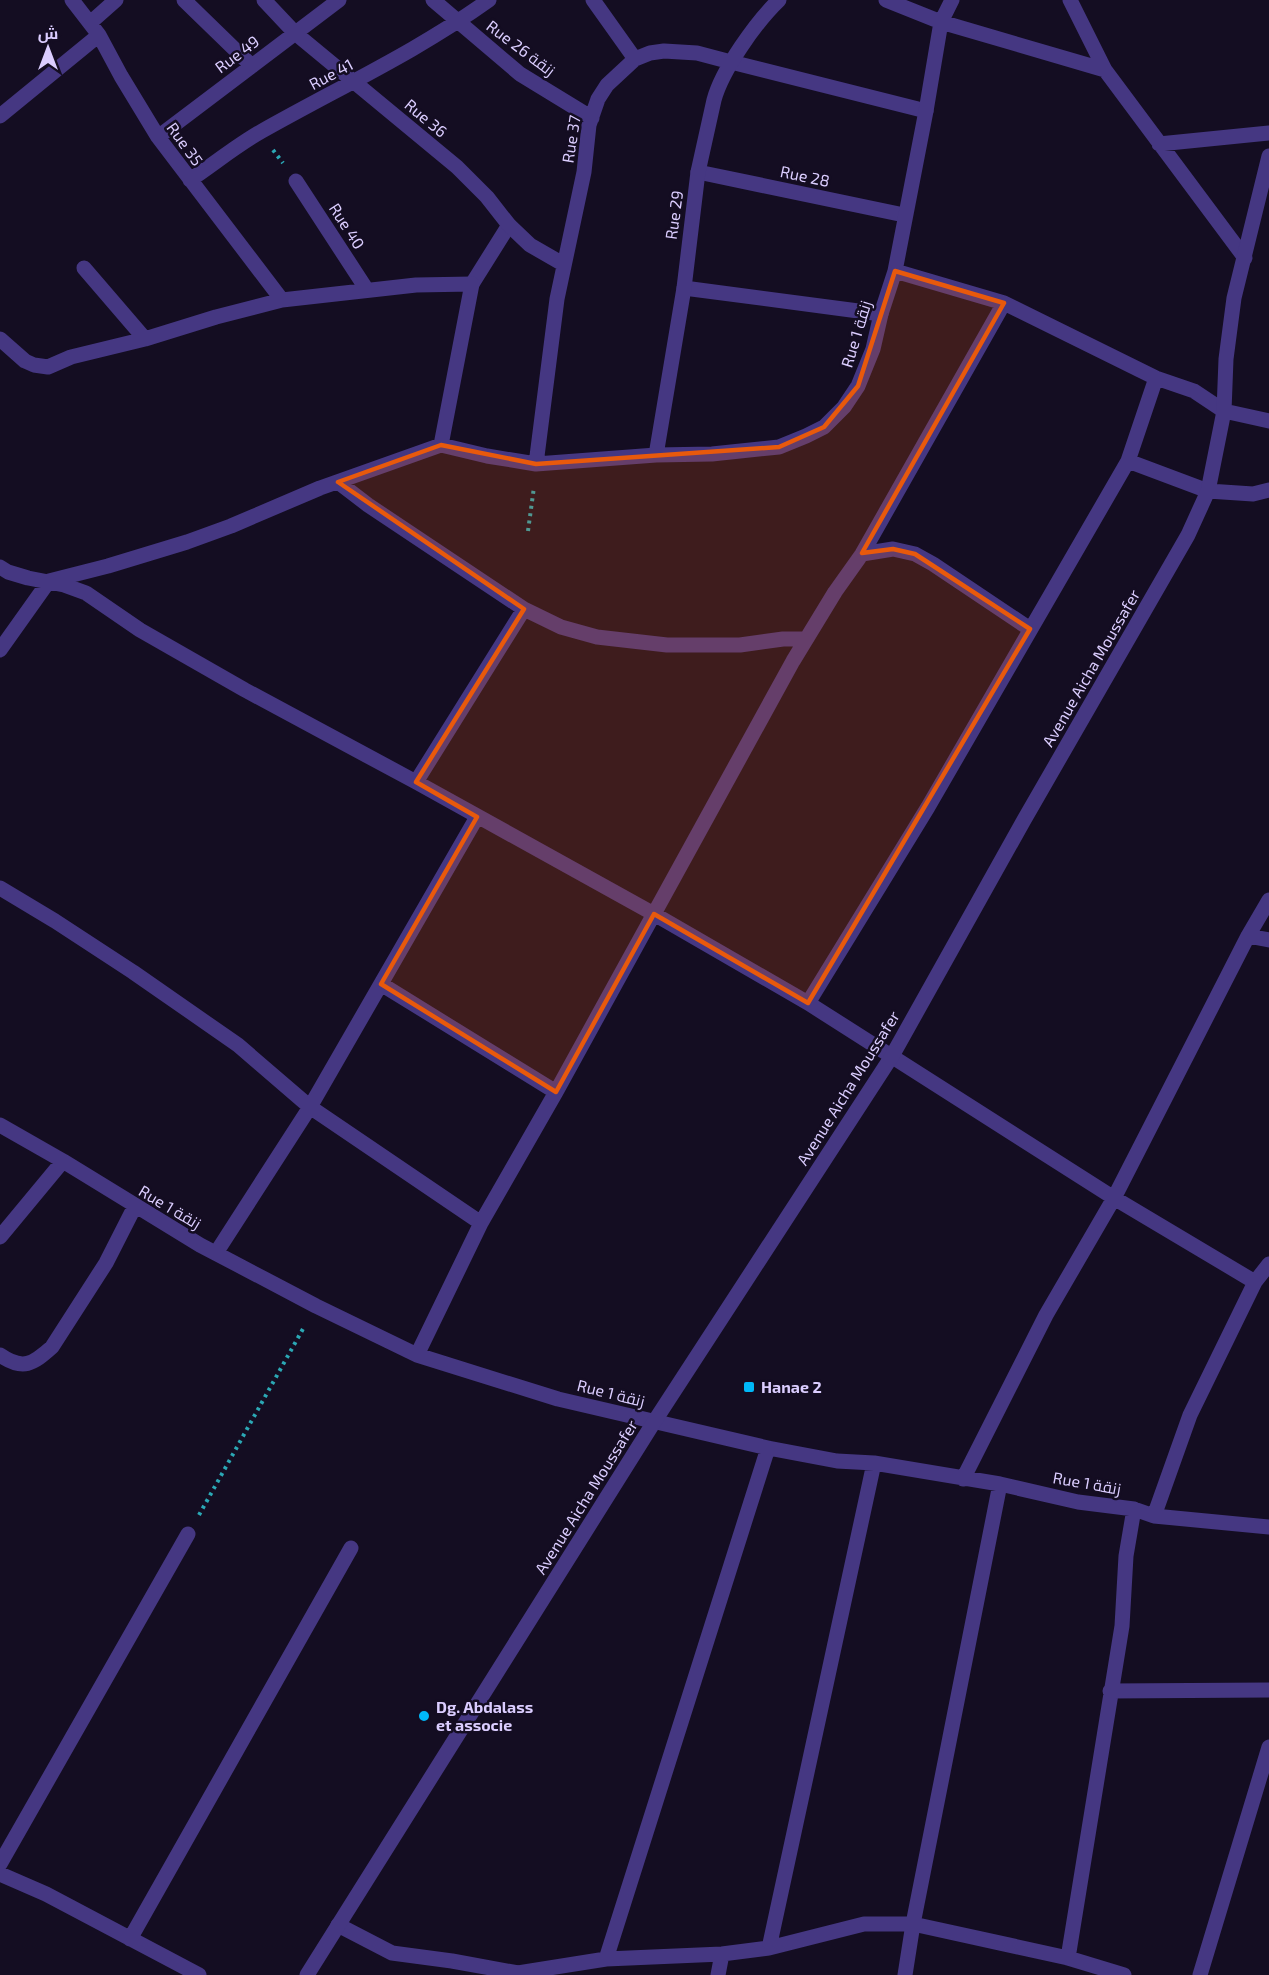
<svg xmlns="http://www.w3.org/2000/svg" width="1269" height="1975" viewBox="0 0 1269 1975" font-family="'Exo 2',Cairo,sans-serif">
  <rect width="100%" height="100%" fill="#140d22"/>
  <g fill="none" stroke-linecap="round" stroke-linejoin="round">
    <path stroke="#2ba8b5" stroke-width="4" stroke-dasharray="3 4.5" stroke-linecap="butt" d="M273 150 283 163
      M528 531 534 487
      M199 1515 304 1327"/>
    <path stroke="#453782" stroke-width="15" d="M731 62 926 111
      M698 172 904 215
      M472 284 509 225
      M684 288 881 314"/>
    <path stroke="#453782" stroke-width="15" d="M72 0 99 35 121 76 158 137 282 300
      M184 0 252 66
      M264 0 295 33 457 167 487 197 509 225 530 245 563 264
      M433 0 520 74 592 118
      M593 0 635 59
      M886 0 941 22 1105 70
      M1070 0 1105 70 1245 258
      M90 23 116 0
      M0 116 99 35
      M158 137 339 0
      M1159 144 1269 133
      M190 180C214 164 237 145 262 131 338 88 418 51 489 0
      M296 181 367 290
      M84 268 145 339
      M895 271 1004 303 1156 378 1194 391 1224 411
      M0 339 25 361 34 365 48 367 71 357 145 339 216 317 282 300 416 285 472 284 441 445
      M441 445 487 456 536 464 656 455 712 454 779 447 806 436 824 427 844 407 858 386 873 349 881 314 895 271 926 111 941 22 952 0
      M656 455 684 288 698 172 714 100C722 70 756 22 779 0
      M1128 461 1208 491
      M536 464 557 299 584 172 589 125 598 99 607 85 635 59 650 53 664 51 697 53 731 62
      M338 482 368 505 524 609 561 627 597 637 667 645H740L783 639H806
      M862 554 893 549 915 554 933 564 1030 629
      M0 567 8 572 28 578 64 585 86 593 140 630 245 690 416 782 654 914 808 1003 1114 1198 1255 1282
      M0 650 49 581 108 566 187 542 231 526 320 488 441 445
      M416 782 524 609
      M0 888 55 921 133 972 238 1045 310 1107 481 1223
      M1248 936 1269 940
      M381 984 556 1092
      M808 1003 928 807 1128 461 1156 378
      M0 1125 63 1161 200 1245 316 1306 417 1355 558 1399 768 1448 837 1461 874 1463 1000 1484 1078 1502 1134 1509 1154 1516 1269 1527
      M0 1237 63 1161
      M216 1253 310 1107 477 817
      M0 1355C23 1371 33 1364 52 1347L106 1263 135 1206
      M417 1355 481 1223 556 1092 793 661 835 592 862 554 1004 303
      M963 1479 1046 1315 1114 1198 1248 936 1269 900
      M1154 1516 1190 1415 1255 1282 1269 1264
      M1110 1691 1269 1690
      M0 1864 188 1534
      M0 1874 46 1894 199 1975
      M338 1925 392 1953 452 1961 518 1973 606 1959 722 1954 769 1948 864 1924H913L1068 1958 1124 1975
      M130 1939 351 1548
      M769 1948 874 1463
      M1068 1958 1122 1626 1126 1556 1134 1509
      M606 1959 768 1448
      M718 1975 722 1954
      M905 1975 913 1924 1000 1484
      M1200 1975 1269 1747"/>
    <path stroke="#453782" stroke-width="15" d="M1224 411 1269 421
      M1208 491 1253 494 1269 490
      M307 1975 654 1422 892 1056 1024 820 1188 535 1208 491 1224 411 1226 359 1234 298 1269 156"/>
  </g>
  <path fill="#e8590c" fill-opacity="0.2" stroke="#e8590c" stroke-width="4.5" stroke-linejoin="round" d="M895 271 1004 303 862 553 893 549 915 554 1030 629 808 1003 654 914 556 1092 381 984 477 817 416 782 524 609 338 482 441 445 536 464 779 447 824 427 858 386Z"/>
  <g fill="#00b8f8" stroke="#140d22" stroke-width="2">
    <rect x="743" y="1381" width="12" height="12" rx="3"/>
    <circle cx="424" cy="1716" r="6"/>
  </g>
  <g text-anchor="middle" stroke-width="5" stroke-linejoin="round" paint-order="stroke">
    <g font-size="16" fill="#dbcdff" stroke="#140d22">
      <text transform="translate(521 48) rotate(37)" y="6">Rue 26 زنقة</text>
      <text transform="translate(237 54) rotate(-37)" y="6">Rue 49</text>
      <text transform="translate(331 74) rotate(-28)" y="6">Rue 41</text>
      <text transform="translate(426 118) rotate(40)" y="6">Rue 36</text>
      <text transform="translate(571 139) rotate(-81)" y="6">Rue 37</text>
      <text transform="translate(185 144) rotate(54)" y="6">Rue 35</text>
      <text transform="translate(805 176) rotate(12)" y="6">Rue 28</text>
      <text transform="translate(674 215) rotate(-82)" y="6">Rue 29</text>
      <text transform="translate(347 226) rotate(57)" y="6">Rue 40</text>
      <text transform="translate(856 334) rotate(-73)" y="6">Rue 1 زنقة</text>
      <text transform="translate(1091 668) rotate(-60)" y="6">Avenue Aicha Moussafer</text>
      <text transform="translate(848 1088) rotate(-58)" y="6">Avenue Aicha Moussafer</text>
      <text transform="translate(170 1207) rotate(31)" y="6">Rue 1 زنقة</text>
      <text transform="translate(611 1393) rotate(14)" y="6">Rue 1 زنقة</text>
      <text transform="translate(1087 1483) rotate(10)" y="6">Rue 1 زنقة</text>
      <text transform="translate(586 1497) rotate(-58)" y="6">Avenue Aicha Moussafer</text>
    </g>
    <g font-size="16" font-weight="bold" fill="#dbcdff" stroke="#140d22" text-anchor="start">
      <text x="761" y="1393">Hanae 2</text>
      <text x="436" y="1713">Dg. Abdalass<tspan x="436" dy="18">et associe</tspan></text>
    </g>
  </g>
  <g transform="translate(48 48)" stroke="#140d22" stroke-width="4.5" paint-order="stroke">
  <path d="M0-4.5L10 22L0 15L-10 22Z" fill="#dbcdff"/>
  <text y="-9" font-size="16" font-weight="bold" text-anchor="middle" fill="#dbcdff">ش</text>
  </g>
</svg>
